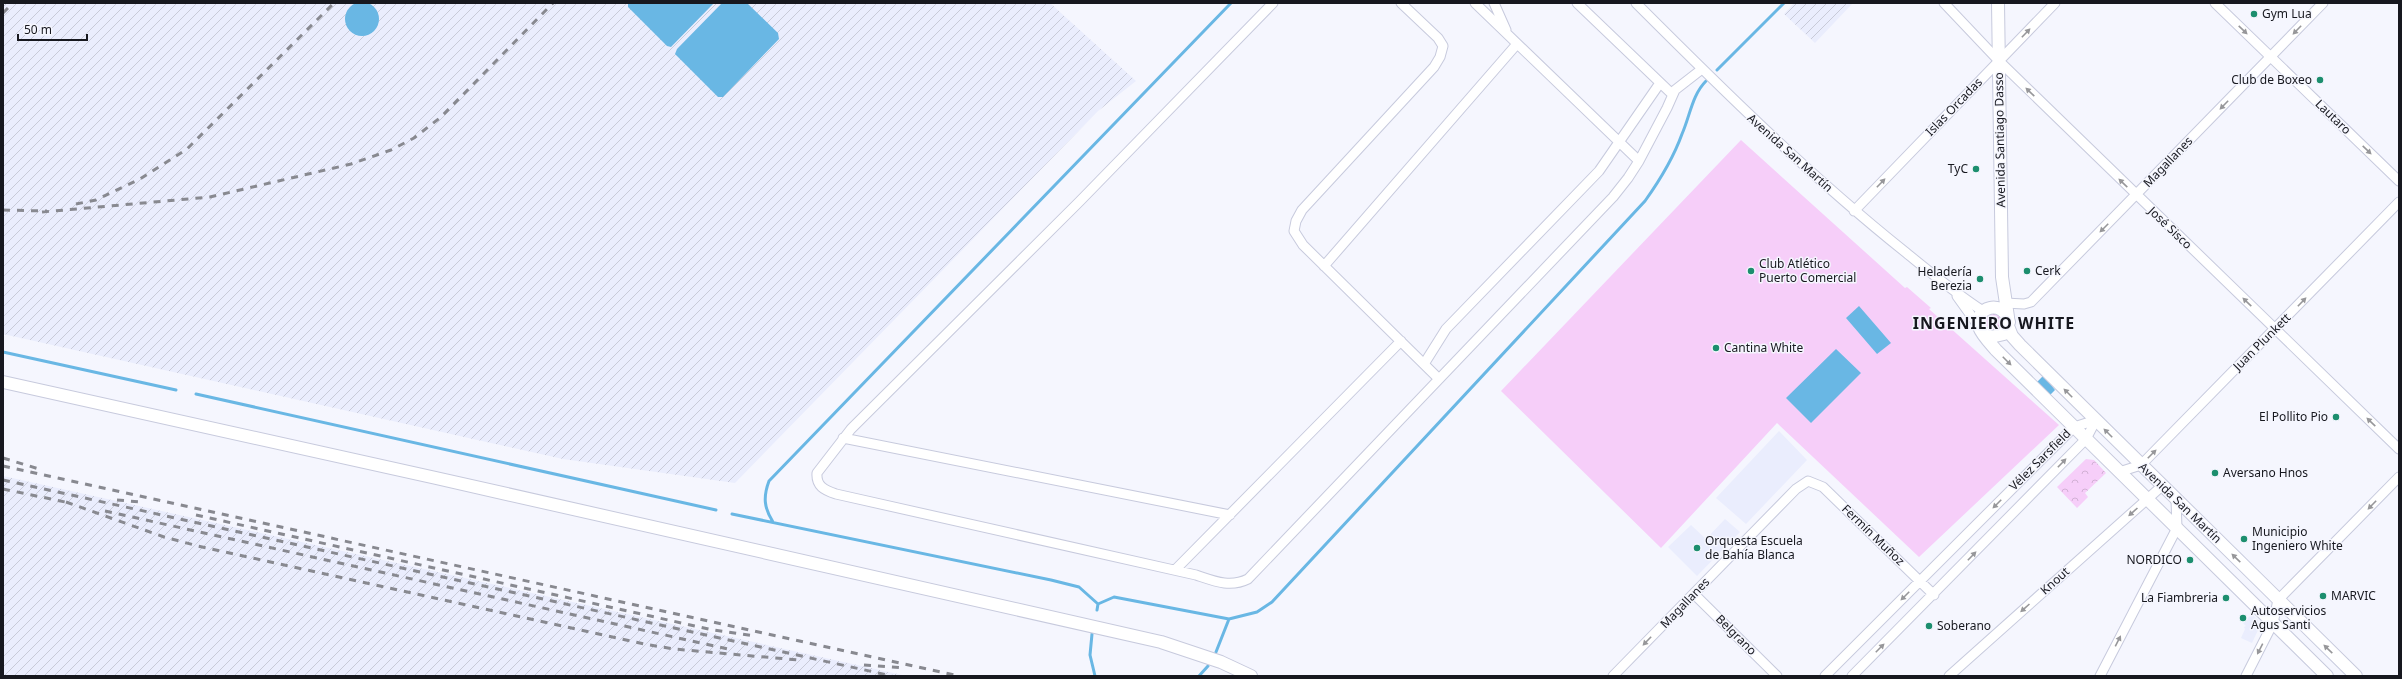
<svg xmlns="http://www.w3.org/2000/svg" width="2402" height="679" viewBox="0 0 2402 679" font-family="'Noto Sans',sans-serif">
  <defs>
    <pattern id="industrial-furrows" width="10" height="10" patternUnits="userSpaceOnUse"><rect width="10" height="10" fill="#eaedfd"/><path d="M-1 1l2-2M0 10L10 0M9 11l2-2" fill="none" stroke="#c8cad8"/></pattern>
    <pattern id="grass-dots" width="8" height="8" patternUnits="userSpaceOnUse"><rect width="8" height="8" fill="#f6cef9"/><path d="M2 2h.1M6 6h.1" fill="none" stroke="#d2b0d5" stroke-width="1.8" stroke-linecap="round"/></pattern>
    <pattern id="park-crowns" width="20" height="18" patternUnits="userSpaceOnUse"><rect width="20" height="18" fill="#f6cef9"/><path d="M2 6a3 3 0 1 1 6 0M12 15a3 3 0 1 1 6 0" fill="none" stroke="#d2b0d5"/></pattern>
  </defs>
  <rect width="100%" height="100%" fill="#f5f6fe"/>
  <path fill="#eaedfd" d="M1779 431 1807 460 1746 524 1716 498Z
    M1725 519 1740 532 1697 576 1668 547 1691 525 1706 539Z
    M2252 614 2258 620 2259 628 2252 643 2241 638 2245 629 2244 627 2246 626 2243 623Z"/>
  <path fill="url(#industrial-furrows)" d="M3 3H1050L1136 81 1098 111 735 483 563 459 3 334Z
    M1794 3H1853L1815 43 1784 14Z
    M3 476 130 504 907 676H3Z"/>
  <path fill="url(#grass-dots)" d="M1985 322a9 9 0 1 1 18 0a9 9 0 1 1-18 0Z"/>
  <path fill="url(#park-crowns)" d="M2086 459 2094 460 2106 473 2085 493 2088 497 2077 508 2057 487Z"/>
  <path fill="#f6cef9" d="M1741 140 1905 288 1907 287 1931 308 1929 309 2059 425 1919 557 1777 423 1661 548 1501 391Z"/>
  <path fill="#69b7e4" d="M345 19a17 17 0 1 1 34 0a17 17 0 1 1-34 0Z
    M628 3H714L671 47 667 46 628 7Z
    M722 3H747L778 33 779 39 723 97H718L675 54 677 49Z
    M1859 306 1891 343 1877 354 1846 318Z
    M1836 349 1861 373 1811 423 1786 398Z
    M2042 377H2045L2055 390 2050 395 2047 394 2037 382Z"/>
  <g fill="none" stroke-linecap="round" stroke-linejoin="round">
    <path stroke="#69b7e4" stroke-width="3" d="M1717 70 1784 3
      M3 352 176 390
      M196 394 716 510
      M732 514 1051 580 1079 587 1098 604
      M773 522C764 508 763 497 769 481L1231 3
      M1097 610 1098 604 1114 597 1229 619 1257 612 1272 602 1645 201C1660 180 1673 159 1682 134 1690 116 1692 95 1706 81
      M1092 634 1090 655 1095 676
      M1216 652 1229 619
      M1199 676 1208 666"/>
    <defs>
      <path id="minor" d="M1273 3 1079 202 851 429 817 473C816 486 824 490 836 494L1196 575C1214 581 1230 588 1248 579L1613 197 1628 178 1639 161 1667 108 1675 90 1702 69
        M1401 3 1438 38 1443 46 1440 57 1434 67 1302 210 1296 221 1294 231 1303 245 1439 379
        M1475 3 1639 161
        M1494 3 1506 30
        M1577 3 1672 94
        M1636 3C1722 89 1809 175 1904 251 1930 272 1955 293 1983 311
        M1944 3 1999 61 2399 449
        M2215 3 2399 181
        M1854 211 2055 3
        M1324 266 1517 44
        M1957 296 1980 328
        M2005 303 2024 304 2031 302 2323 3
        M1424 364 1446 329 1599 171 1660 83
        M843 438 1230 515
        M2119 472 2141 465 2399 202
        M1175 570 1401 341
        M1694 594 1777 676
        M1613 676 1796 489 1808 481 1823 487 1934 595
        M1825 676 2074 427 2096 420
        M1852 676 2086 439 2096 420
        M1949 676 2162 486
        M2100 676 2177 528 2176 500
        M2246 676 2273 623 2278 600 2399 477"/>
      <path id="major" d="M1998 3 2002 277 2008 317
        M2008 326 2012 336 2020 345 2356 676
        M1982 332 1991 337 2004 334 2009 322C2004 298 1973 307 1979 327 1982 335 1990 343 1996 350L2327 676
        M3 382 436 478 1161 642 1221 662 1251 676"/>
    </defs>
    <use href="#minor" stroke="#c7cadd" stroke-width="11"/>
    <use href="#major" stroke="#c7cadd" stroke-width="14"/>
    <use href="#minor" stroke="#fff" stroke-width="9"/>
    <use href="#major" stroke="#fff" stroke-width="12"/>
    <path stroke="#888990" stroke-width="3" stroke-dasharray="7 7" stroke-linecap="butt" d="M3 13 13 3
      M76 204 96 200 140 179 187 149 334 3
      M3 210 47 211
      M42 212 210 197 351 164 391 150 414 138 441 117 553 3
      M3 458 39 469
      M3 466 959 676
      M3 480 892 676
      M3 489 70 503
      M117 500 141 502
      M66 502 164 537 198 546 644 644 674 649 798 660
      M105 511 728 649
      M196 515 713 630 755 636
      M864 665 904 668"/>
  </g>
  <defs><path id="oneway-solid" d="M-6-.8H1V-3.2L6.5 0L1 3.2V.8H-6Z"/></defs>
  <g fill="#97979a">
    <use href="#oneway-solid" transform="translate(2243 30) rotate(44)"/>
    <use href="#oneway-solid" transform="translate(2297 30) rotate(134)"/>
    <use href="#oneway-solid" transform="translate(2026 33) rotate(-46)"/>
    <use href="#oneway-solid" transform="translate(2030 92) rotate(-136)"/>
    <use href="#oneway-solid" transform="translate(2224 105) rotate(134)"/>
    <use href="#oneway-solid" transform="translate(2367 150) rotate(44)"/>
    <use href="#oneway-solid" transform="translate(1881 183) rotate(-46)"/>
    <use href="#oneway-solid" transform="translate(2123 183) rotate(-136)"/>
    <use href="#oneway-solid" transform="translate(2104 228) rotate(135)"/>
    <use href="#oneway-solid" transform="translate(2247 302) rotate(-136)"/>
    <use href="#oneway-solid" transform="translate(2302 302) rotate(-46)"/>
    <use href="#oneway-solid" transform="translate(2007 361) rotate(45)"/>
    <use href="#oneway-solid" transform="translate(2068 393) rotate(-135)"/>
    <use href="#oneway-solid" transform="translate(2371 422) rotate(-136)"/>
    <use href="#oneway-solid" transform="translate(2108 433) rotate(-135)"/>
    <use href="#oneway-solid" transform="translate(2152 454) rotate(-45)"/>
    <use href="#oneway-solid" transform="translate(2062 463) rotate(-46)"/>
    <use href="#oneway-solid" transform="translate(1997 504) rotate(135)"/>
    <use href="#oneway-solid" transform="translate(2372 505) rotate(134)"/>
    <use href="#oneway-solid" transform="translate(2133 512) rotate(138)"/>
    <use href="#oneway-solid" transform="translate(1972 556) rotate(-46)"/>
    <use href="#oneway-solid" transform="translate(2236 558) rotate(-136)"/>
    <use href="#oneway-solid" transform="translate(1905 596) rotate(135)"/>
    <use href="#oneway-solid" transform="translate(2025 608) rotate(138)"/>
    <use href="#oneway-solid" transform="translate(1647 641) rotate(134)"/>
    <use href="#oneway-solid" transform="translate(2118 641) rotate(-63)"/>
    <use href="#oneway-solid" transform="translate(1880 648) rotate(-45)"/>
    <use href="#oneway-solid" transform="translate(2260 649) rotate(117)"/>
    <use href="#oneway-solid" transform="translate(2328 649) rotate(-136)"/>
  </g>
  <g fill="#1c8e6e" stroke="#f5f6fe" stroke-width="1.5">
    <circle cx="2254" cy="14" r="4"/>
    <circle cx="2320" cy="80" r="4"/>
    <circle cx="1976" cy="169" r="4"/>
    <circle cx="1751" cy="271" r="4"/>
    <circle cx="2027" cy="271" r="4"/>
    <circle cx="1980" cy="279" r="4"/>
    <circle cx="1716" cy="348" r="4"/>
    <circle cx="2336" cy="417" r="4"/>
    <circle cx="2215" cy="473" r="4"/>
    <circle cx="2244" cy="539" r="4"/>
    <circle cx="1697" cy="548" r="4"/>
    <circle cx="2190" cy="560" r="4"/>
    <circle cx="2323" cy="596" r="4"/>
    <circle cx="2226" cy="598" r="4"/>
    <circle cx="2243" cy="618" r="4"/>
    <circle cx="1929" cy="626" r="4"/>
  </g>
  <g text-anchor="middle" stroke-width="3" stroke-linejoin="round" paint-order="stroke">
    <g font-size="12" fill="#17181f" stroke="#f5f6fe" text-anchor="start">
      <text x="2262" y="18">Gym Lua</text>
      <text x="2312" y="84" text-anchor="end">Club de Boxeo</text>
      <text x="1968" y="173" text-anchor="end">TyC</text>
      <text x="1759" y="268">Club Atlético<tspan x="1759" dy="14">Puerto Comercial</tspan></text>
      <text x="2035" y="275">Cerk</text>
      <text x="1972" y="276" text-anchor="end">Heladería<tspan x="1972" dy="14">Berezia</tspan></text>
      <text x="1724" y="352">Cantina White</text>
      <text x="2328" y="421" text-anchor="end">El Pollito Pio</text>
      <text x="2223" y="477">Aversano Hnos</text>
      <text x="2252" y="536">Municipio<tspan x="2252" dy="14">Ingeniero White</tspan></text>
      <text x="1705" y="545">Orquesta Escuela<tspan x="1705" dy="14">de Bahía Blanca</tspan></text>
      <text x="2182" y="564" text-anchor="end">NORDICO</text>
      <text x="2331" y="600">MARVIC</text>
      <text x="2218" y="602" text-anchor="end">La Fiambreria</text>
      <text x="2251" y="615">Autoservicios<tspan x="2251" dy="14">Agus Santi</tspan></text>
      <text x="1937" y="630">Soberano</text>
    </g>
    <g font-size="12" fill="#17181f" stroke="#f5f6fe">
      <text transform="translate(1954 107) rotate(-46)" y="4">Islas Orcadas</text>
      <text transform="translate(2333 117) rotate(44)" y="4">Lautaro</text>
      <text transform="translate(2000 140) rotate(-91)" y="4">Avenida Santiago Dasso</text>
      <text transform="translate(1790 153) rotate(42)" y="4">Avenida San Martín</text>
      <text transform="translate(2168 162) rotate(-46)" y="4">Magallanes</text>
      <text transform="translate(2170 228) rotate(44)" y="4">José Sisco</text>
      <text transform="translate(2262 342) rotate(-45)" y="4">Juan Plunkett</text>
      <text transform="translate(2040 460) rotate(-45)" y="4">Vélez Sarsfield</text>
      <text transform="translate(2180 503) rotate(44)" y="4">Avenida San Martín</text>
      <text transform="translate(1873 535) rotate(44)" y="4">Fermín Muñoz</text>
      <text transform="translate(2055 581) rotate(-42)" y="4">Knout</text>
      <text transform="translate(1685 603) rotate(-46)" y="4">Magallanes</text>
      <text transform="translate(1736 635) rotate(45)" y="4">Belgrano</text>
    </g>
    <g font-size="16" font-weight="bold" letter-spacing="1" fill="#17181f" stroke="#f5f6fe">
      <text x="1994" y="329">INGENIERO WHITE</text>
    </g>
  </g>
  <rect width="2402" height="679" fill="none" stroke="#17181f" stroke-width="8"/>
  <path d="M18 34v6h69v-6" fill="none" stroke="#17181f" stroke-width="2"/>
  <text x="24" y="34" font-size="12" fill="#17181f" stroke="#f5f6fe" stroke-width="3" paint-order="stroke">50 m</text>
</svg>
